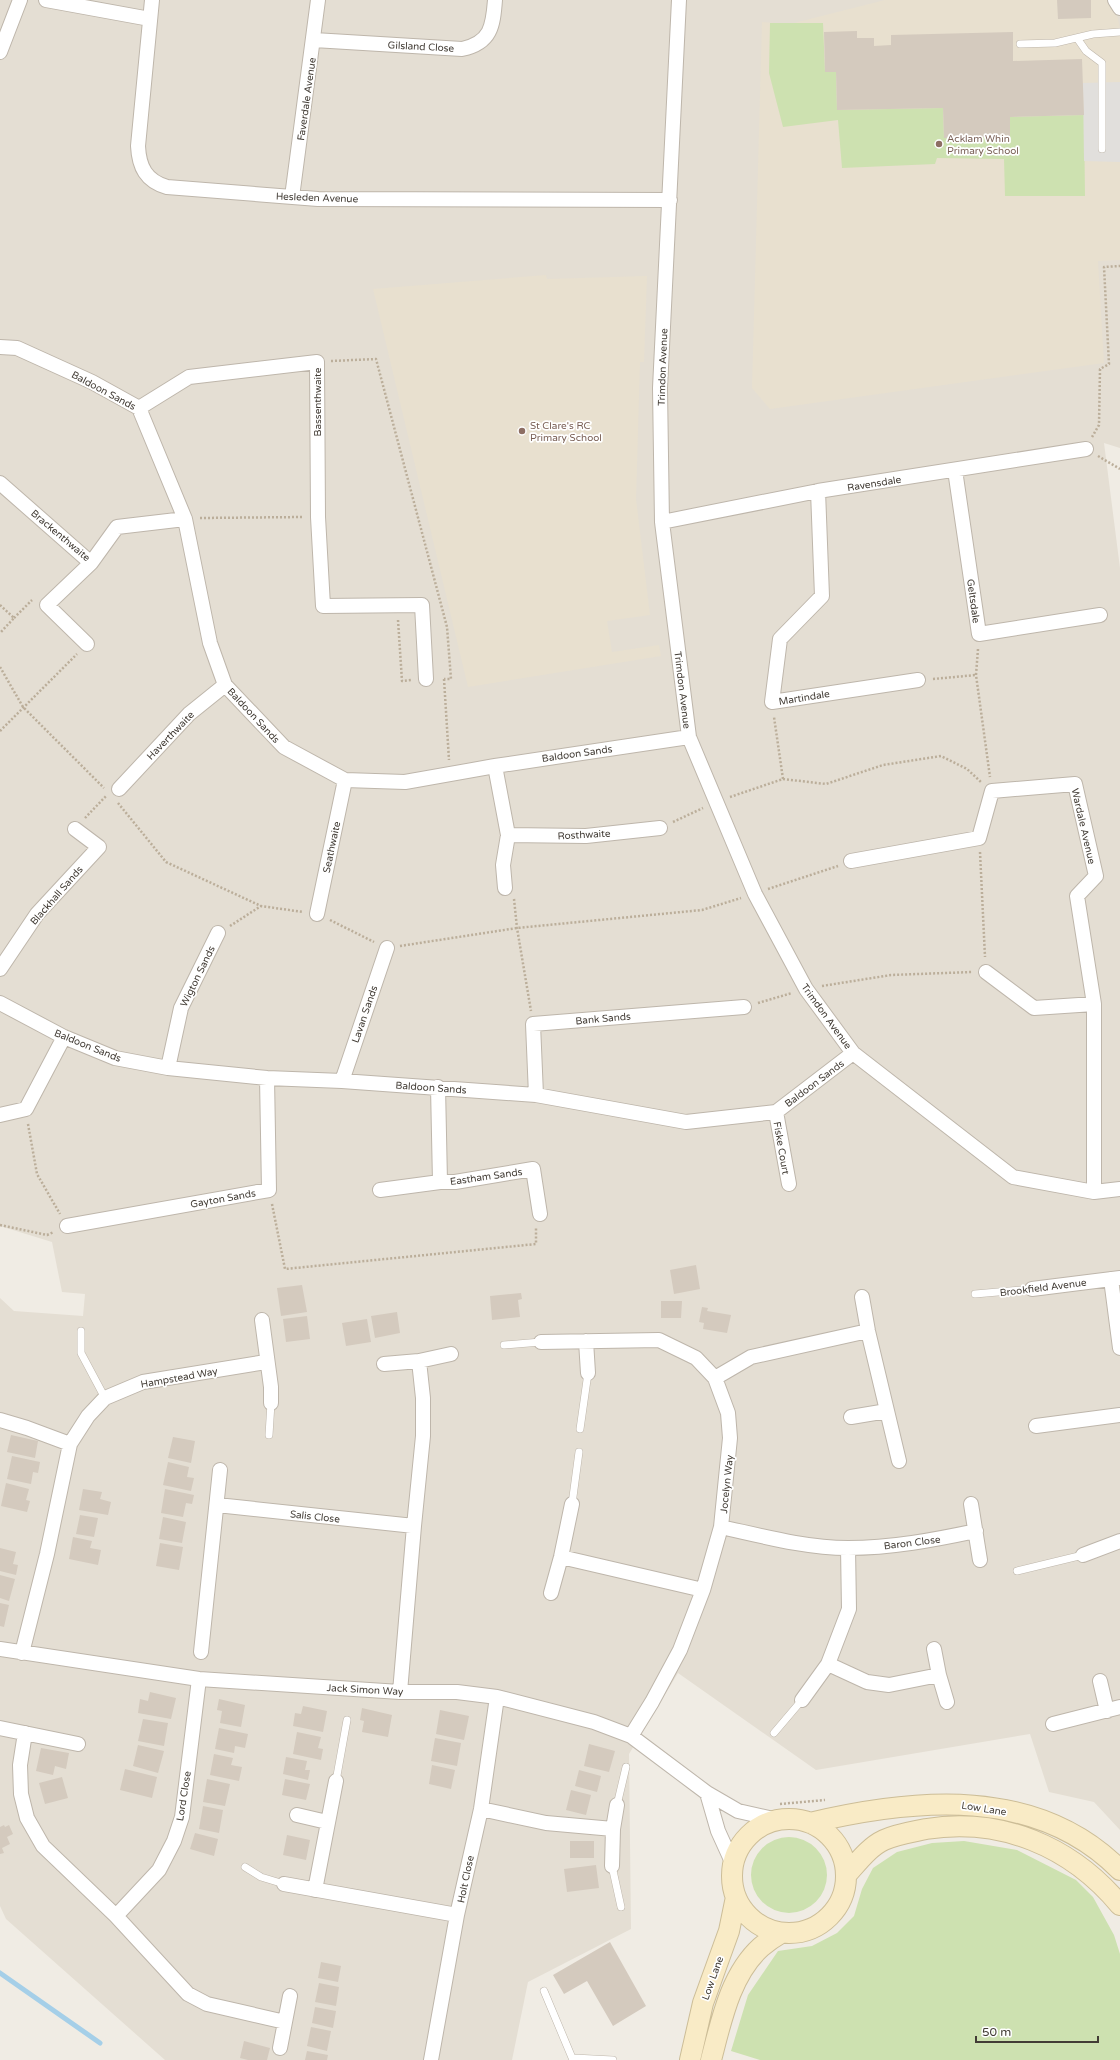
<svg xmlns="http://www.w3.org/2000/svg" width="1120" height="2060" viewBox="0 0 1120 2060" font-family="'Varela Round',sans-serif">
  <rect width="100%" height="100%" fill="#f0ece4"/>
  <path fill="#e4ded3" d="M0 0H1120V448L1104 443 1120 568V1830L1094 1802 1049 1792 1030 1734 816 1770 678 1673 629 1754 631 1929 528 1982 512 2060H165L6 1919 0 1906V1298L14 1311 83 1316 85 1294 62 1292 52 1242 0 1226Z"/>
  <path fill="#e8e0cf" d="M885 0H1108L1116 11 1120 28V260L1098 261 1104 363 770 409 752 388 762 22 790 24Z
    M546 275 547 279 647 276 644 362H640L636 499 650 615 607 621 612 652 659 645 661 656 468 687 373 289Z"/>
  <path fill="#cde1b0" d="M770 23H823L825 72H836L837 110 943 108 944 138 1010 136V117L1084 115 1085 196H1005L1004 159 937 158 935 164 842 168 838 120 783 127 769 73Z
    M751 1875a38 38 0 1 1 76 0a38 38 0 1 1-76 0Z
    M964 1841 1017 1850 1076 1880 1093 1897 1114 1935 1120 1954V2060H760L731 2051 748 1995 778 1951 812 1946 837 1933 854 1916 862 1889 873 1868 897 1852 932 1843Z"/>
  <path fill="#e1dfdc" d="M1120 82V162L1084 161 1083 83Z"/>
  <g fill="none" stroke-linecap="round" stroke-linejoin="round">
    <path stroke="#a5cfe8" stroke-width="5" d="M0 1973 100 2043"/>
  </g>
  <path fill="#d4cabe" d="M1057 0H1091V18L1058 19Z
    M857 31V38H874V46L891 45V35L1013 32V61L1082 59 1084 115 1010 117V136L944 138 943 108 837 110 836 72H825L824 32Z
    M696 1265 700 1289 674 1294 670 1270Z
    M302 1285 307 1312 281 1316 277 1288Z
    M521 1293 522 1299 518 1300 520 1317 492 1320 490 1296Z
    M661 1301H682L681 1318H661Z
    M702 1307 708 1308 707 1311 731 1315 727 1333 703 1329 704 1323 699 1322Z
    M397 1312 400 1333 375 1338 371 1316Z
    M307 1316 310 1339 286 1342 283 1319Z
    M367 1319 371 1342 346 1346 342 1323Z
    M11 1435 38 1441 35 1458 7 1452Z
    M173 1437 195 1441 191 1463 168 1458Z
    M12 1456 40 1462 38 1473 33 1472 31 1484 7 1479Z
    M168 1462 189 1467 187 1477 194 1478 191 1491 163 1485Z
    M6 1483 29 1489 26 1500 30 1501 27 1512 1 1506Z
    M83 1489 102 1492 100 1499 111 1502 108 1515 79 1510Z
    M165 1489 194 1495 192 1504 186 1503 183 1517 161 1513Z
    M80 1515 98 1518 94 1537 76 1534Z
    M163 1517 186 1522 182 1543 159 1539Z
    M73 1537 92 1541 90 1548 101 1550 98 1565 69 1559Z
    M160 1543 183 1547 179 1570 156 1566Z
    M0 1548 16 1552 13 1564 18 1565 16 1575 0 1571Z
    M0 1575 15 1579 9 1601 0 1598Z
    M0 1603 9 1605 4 1627 0 1626Z
    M150 1692 176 1698 171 1719 138 1713 140 1699 148 1701Z
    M219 1699 245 1705 241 1727 220 1723 222 1711 217 1710Z
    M303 1706 327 1711 323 1732 293 1726 295 1713 301 1714Z
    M362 1708 392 1715 388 1737 362 1732 364 1721 360 1720Z
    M440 1710 469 1716 464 1740 436 1734Z
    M143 1719 168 1723 164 1746 138 1741Z
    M219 1728 248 1734 245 1748 235 1746 234 1753 215 1749Z
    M297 1732 321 1737 318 1748 323 1749 321 1760 293 1754Z
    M435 1738 461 1743 457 1766 431 1761Z
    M589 1744 615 1751 609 1772 584 1766Z
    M138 1745 164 1751 158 1773 133 1766Z
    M41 1748 69 1753 66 1769 55 1766 53 1775 36 1771Z
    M214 1754 233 1758 231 1765 242 1767 239 1781 210 1775Z
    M286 1757 307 1761 305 1770H310L308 1780 283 1774Z
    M432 1765 455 1770 451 1789 429 1784Z
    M125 1769 157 1777 152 1798 120 1790Z
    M579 1770 601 1776 597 1792 575 1786Z
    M62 1777 68 1798 45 1804 39 1783Z
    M207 1779 230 1784 225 1806 203 1802Z
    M285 1779 310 1784 306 1800 282 1795Z
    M571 1790 591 1795 586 1815 566 1810Z
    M203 1806 223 1810 219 1833 199 1829Z
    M4 1825 5 1827 9 1825 13 1834 7 1837 10 1844 2 1848 4 1853 0 1854V1827Z
    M195 1833 218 1839 214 1856 190 1849Z
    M287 1835 310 1840 306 1860 283 1855Z
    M570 1841H594V1858H570Z
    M596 1865 599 1888 567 1892 564 1869Z
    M610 1942 646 2006 613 2026 587 1981 564 1994 553 1975Z
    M321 1962 341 1966 338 1982 318 1978Z
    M319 1983 339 1987 336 2006 315 2002Z
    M315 2007 336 2011 333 2028 312 2023Z
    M311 2027 331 2031 327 2051 307 2046Z
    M244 2041 270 2048 267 2060H248L240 2058Z
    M307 2051 328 2055 327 2060H305Z"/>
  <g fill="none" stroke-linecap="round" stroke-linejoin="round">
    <defs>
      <path id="lane" d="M1077 38 1086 51 1102 63V149
        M1020 44 1055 43 1093 34 1120 32
        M975 1294 1032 1289
        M81 1331V1353L105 1398
        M504 1345 541 1342
        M580 1429 588 1373
        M269 1435 271 1403
        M572 1504 579 1452
        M1017 1571 1083 1555
        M774 1733 802 1700
        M336 1781 347 1720
        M617 1805 626 1767
        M612 1866 621 1907
        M245 1867 261 1877 284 1884
        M544 1991 573 2060
        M574 2058 613 2060"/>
      <path id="street" d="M46 0 150 19
        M152 0 138 146C139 167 146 181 167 187L318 199 670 200
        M679 0 660 388 662 522 689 737 755 894 806 989 853 1053 1013 1177 1094 1192 1120 1189
        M1115 0 1120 8
        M314 40 462 49C491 43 493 26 495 0
        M0 52 20 0
        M292 197 318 0
        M0 347 17 348 92 382 139 408 185 519 210 643 225 685 284 747 345 780 405 782 495 766 689 737
        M139 408 189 377 317 362 318 517 323 606 422 605 426 679
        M955 470 979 634 1100 615
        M0 483 91 563 117 527 185 519
        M818 491 822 596 780 639 772 702 918 680
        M662 522 818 491 1086 449
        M87 644 47 605 91 563
        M495 766 508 835 586 836 660 828
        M119 789 189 714 225 685
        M851 861 979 838 992 791 1075 784 1096 876 1077 896 1094 1004V1192
        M505 888 503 865 508 835
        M317 914 345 780
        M0 969 37 914 99 847 75 829
        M986 972 1034 1008 1094 1004
        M0 1003 64 1037 115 1058 168 1068 267 1078 342 1081 536 1095 686 1122 776 1112 853 1053
        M168 1068 181 1008 218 933
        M342 1081 387 948
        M438 1087 440 1182H455L533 1169 540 1214
        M536 1095 533 1024 744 1007
        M776 1112 789 1184
        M0 1115 26 1109 64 1037
        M380 1190 440 1182
        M67 1226 269 1190 267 1078
        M1111 1279 1120 1348
        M1032 1289 1120 1278
        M862 1297 868 1331 899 1461
        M262 1320 271 1387V1403
        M586 1341 588 1373
        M541 1342 659 1340 696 1358 715 1378 728 1413 730 1438 721 1527 703 1590 680 1650 652 1702 631 1736
        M384 1364 419 1361 451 1354
        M715 1378 751 1357 868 1331
        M851 1417 887 1411
        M0 1420 27 1428 70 1444
        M1036 1426 1120 1415
        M971 1504 980 1560
        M217 1505 414 1526
        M721 1527C762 1536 806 1548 848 1548 891 1548 934 1540 976 1531
        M1083 1555 1120 1541
        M561 1557 703 1590
        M551 1593 561 1557 572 1504
        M0 1649 199 1679 400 1692H457L497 1697 594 1722 631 1736 707 1793 738 1811 778 1820
        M934 1649 939 1675 947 1702
        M201 1652 220 1470
        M22 1653 47 1554 70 1444 88 1416 105 1398 143 1382 266 1362
        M828 1664 867 1682 889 1685 939 1675
        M1100 1681 1107 1711
        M400 1692 414 1526 423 1436V1398L419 1361
        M802 1700 828 1664 849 1609 848 1548
        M1053 1724 1120 1707
        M0 1728 78 1744
        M25 1733 20 1765 21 1794 27 1818 43 1846 116 1916 188 1994 207 2004 285 2022
        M707 1793 718 1831 733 1864
        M481 1809 546 1823 613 1829
        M297 1815 327 1822
        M612 1866 613 1829 617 1805
        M284 1884 457 1915
        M315 1890 336 1781
        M116 1916 159 1870 174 1841 182 1817 199 1679
        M280 2048 290 1996
        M431 2060 457 1915 481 1809 497 1697"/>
      <path id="secondary" d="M732 1876a57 57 0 1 1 114 0a57 57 0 1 1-114 0Z
        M810 1823C915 1798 1037 1786 1120 1870
        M847 1874C858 1862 869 1847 884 1840 897 1834 912 1832 926 1829 1001 1817 1071 1846 1120 1905
        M690 2060 703 2003 729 1931 736 1897
        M711 2060C721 2022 730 1975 761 1947 767 1942 774 1937 781 1933"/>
    </defs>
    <use href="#lane" stroke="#beb6ab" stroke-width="8"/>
    <use href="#street" stroke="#beb6ab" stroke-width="16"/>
    <use href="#secondary" stroke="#ccbd97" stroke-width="22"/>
    <path stroke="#bbae9a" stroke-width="2.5" stroke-dasharray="2 2" stroke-linecap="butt" d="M331 361 376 359 447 627 451 679H444
      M1092 437 1099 425 1100 369 1109 364 1104 267 1120 266
      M1098 456 1120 469
      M200 518 303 517
      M0 605 14 618 0 633
      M14 618 32 600
      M398 620 402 681 411 680
      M978 649 976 675 990 777
      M0 667 23 707 104 788
      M444 679 449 760
      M933 679 976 675
      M0 731 77 654
      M783 779 826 784 883 765 941 756 967 769 981 782
      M730 797 783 779 774 717
      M118 803 166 862 261 906 303 912
      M85 818 107 795
      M673 822 703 808
      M980 852 985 957
      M768 889 838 866
      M514 899 517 928 531 1011
      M330 920 374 942
      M230 926 261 906
      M400 946 517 928 702 910 741 898
      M822 986 891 975 972 972
      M758 1003 792 993
      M28 1124 37 1174 60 1214
      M272 1204 285 1269 536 1244V1227
      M0 1225 47 1235 54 1232
      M780 1804 825 1800"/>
    <use href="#lane" stroke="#fff" stroke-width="7"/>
    <use href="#street" stroke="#fff" stroke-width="14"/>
    <use href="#secondary" stroke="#f9ebc6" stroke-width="20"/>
  </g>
  <g fill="#8d6e63" stroke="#fff" stroke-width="1.5">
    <circle cx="939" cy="144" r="4"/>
    <circle cx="522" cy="431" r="4"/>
  </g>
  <g text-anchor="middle" stroke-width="3.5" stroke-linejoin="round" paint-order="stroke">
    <g font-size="10" fill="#423c35" stroke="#fff">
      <text transform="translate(421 46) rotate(3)" y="4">Gilsland Close</text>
      <text transform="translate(306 99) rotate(-82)" y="4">Faverdale Avenue</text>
      <text transform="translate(317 197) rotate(2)" y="4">Hesleden Avenue</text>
      <text transform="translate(662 367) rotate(-88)" y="4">Trimdon Avenue</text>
      <text transform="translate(104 390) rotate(28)" y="4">Baldoon Sands</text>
      <text transform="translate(317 402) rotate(-90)" y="4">Bassenthwaite</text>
      <text transform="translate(874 483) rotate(-9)" y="4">Ravensdale</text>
      <text transform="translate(61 535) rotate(40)" y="4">Brackenthwaite</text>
      <text transform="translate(974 601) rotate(82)" y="4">Geltsdale</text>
      <text transform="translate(683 690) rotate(83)" y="4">Trimdon Avenue</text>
      <text transform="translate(804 697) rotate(-9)" y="4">Martindale</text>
      <text transform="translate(254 715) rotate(47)" y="4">Baldoon Sands</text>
      <text transform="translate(170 735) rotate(-46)" y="4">Haverthwaite</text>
      <text transform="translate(577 753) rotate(-8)" y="4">Baldoon Sands</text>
      <text transform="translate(1084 826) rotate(77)" y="4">Wardale Avenue</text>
      <text transform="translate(584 834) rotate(-3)" y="4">Rosthwaite</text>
      <text transform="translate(331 847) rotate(-78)" y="4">Seathwaite</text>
      <text transform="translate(56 895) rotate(-49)" y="4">Blackhall Sands</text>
      <text transform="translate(197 976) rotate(-64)" y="4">Wigton Sands</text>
      <text transform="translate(364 1014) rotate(-71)" y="4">Lavan Sands</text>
      <text transform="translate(827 1016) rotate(54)" y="4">Trimdon Avenue</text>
      <text transform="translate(603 1018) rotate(-5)" y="4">Bank Sands</text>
      <text transform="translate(88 1045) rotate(22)" y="4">Baldoon Sands</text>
      <text transform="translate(814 1083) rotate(-37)" y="4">Baldoon Sands</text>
      <text transform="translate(431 1087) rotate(4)" y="4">Baldoon Sands</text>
      <text transform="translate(782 1148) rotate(80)" y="4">Fiske Court</text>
      <text transform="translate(486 1176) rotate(-8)" y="4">Eastham Sands</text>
      <text transform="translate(223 1198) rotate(-10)" y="4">Gayton Sands</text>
      <text transform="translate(1043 1287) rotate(-7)" y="4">Brookfield Avenue</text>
      <text transform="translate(179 1377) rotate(-10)" y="4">Hampstead Way</text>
      <text transform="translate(726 1484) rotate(-84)" y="4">Jocelyn Way</text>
      <text transform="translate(315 1516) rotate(6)" y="4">Salis Close</text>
      <text transform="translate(912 1542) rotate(-7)" y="4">Baron Close</text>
      <text transform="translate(365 1689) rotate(3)" y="4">Jack Simon Way</text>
      <text transform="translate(183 1796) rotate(-81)" y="4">Lord Close</text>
      <text transform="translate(984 1808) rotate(9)" y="4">Low Lane</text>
      <text transform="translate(465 1879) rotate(-78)" y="4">Holt Close</text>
      <text transform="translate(712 1978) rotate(-70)" y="4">Low Lane</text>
    </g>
    <g font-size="10" fill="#785e54" stroke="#fff" text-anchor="start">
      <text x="947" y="142">Acklam Whin<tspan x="947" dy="12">Primary School</tspan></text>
      <text x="530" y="429">St Clare's RC<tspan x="530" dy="12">Primary School</tspan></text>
    </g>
  </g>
  <path d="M976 2036v6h122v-6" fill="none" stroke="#423c35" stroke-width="2"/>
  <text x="982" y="2036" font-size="12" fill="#423c35" stroke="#ffffff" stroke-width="3" paint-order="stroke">50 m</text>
</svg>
